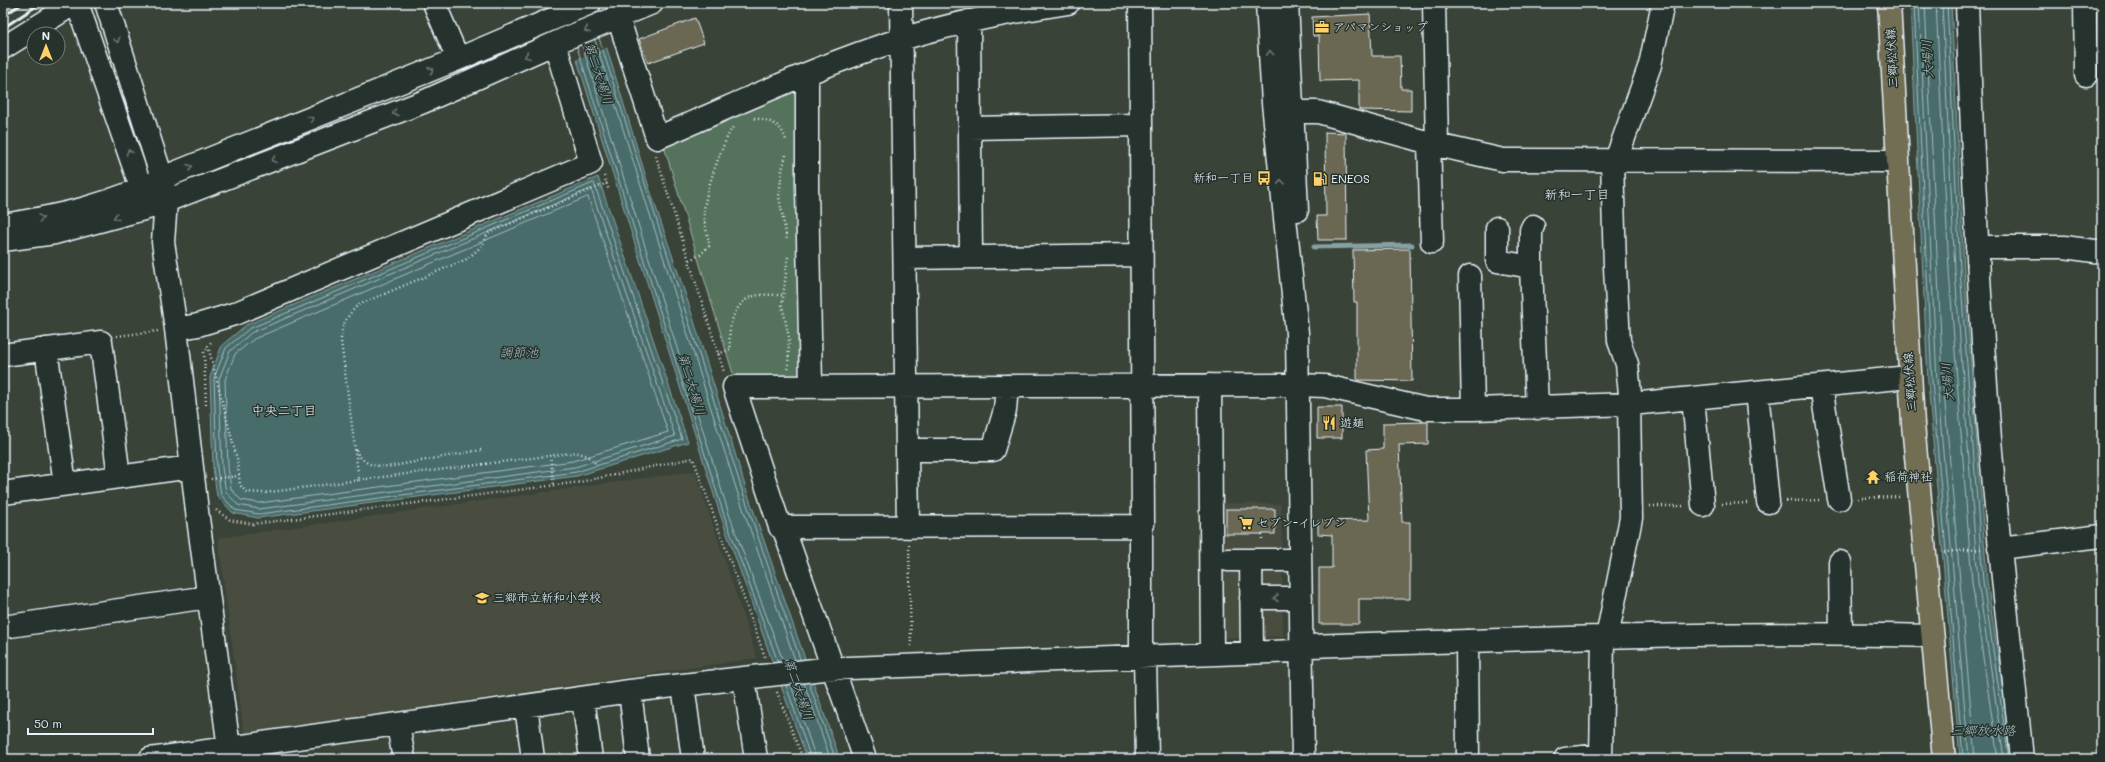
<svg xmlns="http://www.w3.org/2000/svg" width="2105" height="762" viewBox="0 0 2105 762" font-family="Mali,'Klee One',sans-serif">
  <rect width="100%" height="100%" fill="#3a4338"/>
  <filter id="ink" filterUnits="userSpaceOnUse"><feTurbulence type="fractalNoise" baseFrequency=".025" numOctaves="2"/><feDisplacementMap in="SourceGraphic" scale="8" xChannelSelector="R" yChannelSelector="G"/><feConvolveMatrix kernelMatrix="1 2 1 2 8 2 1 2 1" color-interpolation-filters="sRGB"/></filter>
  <g filter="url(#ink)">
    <path fill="#484e40" d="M695 471 757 658 244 733 218 538Z
      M1217 503 1281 504 1283 636 1217 638Z"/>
    <path fill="#55735c" stroke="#9eb2aa" d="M791 88 799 93 801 377H734L663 143Z"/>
    <path fill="#476c6b" stroke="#87a1a3" d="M559 3H593L649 187 689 305 746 489 837 751V759H807L721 517Z
      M1910 3H1951L1964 270 1987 581 2013 759H1960L1928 382Z
      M598 177 688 442 577 476 258 518 233 513 217 496 213 468 210 377 222 345 246 325Z"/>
    <path fill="#3a4338" d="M557 3H595L608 47 575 60Z"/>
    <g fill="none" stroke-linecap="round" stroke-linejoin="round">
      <path stroke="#a8bcc0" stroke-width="1" d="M1914 3 1932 381 1963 759
        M1919 3 1937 381 1969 759
        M1925 3 1943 380 1975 759
        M1936 3 1949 271 1972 582 1998 759
        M1942 3 1955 271 1978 581 2004 759
        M1947 3 1960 270 1983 581 2009 759
        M599 38 742 490 800 659
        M595 40 737 491 795 660
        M582 45 729 514 783 661
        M577 47 724 515 778 662
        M594 183 682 439 576 472 259 514 235 510 221 495 217 468 214 378 226 348 249 329Z
        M591 189 675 436 575 467 259 509 238 505 226 492 222 467 219 379 230 351 251 333Z
        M588 197 668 432 573 461 259 503 241 500 231 489 228 467 225 380 235 354 254 339Z
        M804 683 828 752V759
        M809 683 833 752V759
        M786 685 811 759
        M791 685 816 759"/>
      <path stroke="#87a1a3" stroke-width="5" d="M1314 247 1412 245"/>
    </g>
    <path fill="#6a6753" stroke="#e8f1f8" d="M1370 14 1372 56H1400L1401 89H1411V111L1359 110V80L1320 81 1319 36H1313L1312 17Z
      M695 18 704 43 648 63 639 39Z
      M1325 132 1346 133 1347 240H1318L1317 216H1326Z
      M1410 249 1412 381 1357 380V302H1354L1353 250Z
      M1317 407H1342V438H1317Z
      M1428 422V444L1399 445 1402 522H1410V599H1359V624H1319V568H1332V535L1318 534V521L1369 520 1366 450 1383 449V423Z
      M1226 509H1275V534H1226Z"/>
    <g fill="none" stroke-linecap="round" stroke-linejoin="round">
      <defs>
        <path id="minor" d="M77 3 146 202
          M106 3 162 178 166 201 163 242 176 329 197 511 229 748
          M434 3 458 59
          M901 3 908 527
          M1267 3 1273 103 1297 333 1303 759
          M1287 3 1297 210
          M1434 3 1437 145
          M1967 3C1972 135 1977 267 1987 399 1995 519 2010 639 2022 759
          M2085 3 2086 75
          M618 17 657 138C738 104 818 65 902 39 956 22 1011 12 1068 3
          M969 21 971 257
          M3 48 75 3
          M807 75V188L811 386
          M1274 112H1318L1437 145 1503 160 1897 161
          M970 128 1141 125 1140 3
          M1429 142 1432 242
          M1612 160 1615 267 1619 341 1627 364 1631 404
          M1616 160 1650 65 1663 3
          M3 225C58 216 113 205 162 178L458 59 590 3
          M1497 228V261L1531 267 1537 408
          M3 240 55 233 148 208 423 102 562 40 652 3
          M1977 247H2064L2102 252
          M905 258 1141 255
          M1531 267V230L1533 226
          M1470 276 1473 409
          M176 329 198 325 234 314 591 163 555 44
          M46 349 65 484
          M3 355 101 342 119 476
          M1210 385 1212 654
          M1821 386 1839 499
          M1757 392 1768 502
          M1693 398 1703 505
          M908 450H993L1005 410 1007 386
          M3 493 191 467
          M1141 526 1143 524 1141 125
          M783 527 1141 526V656
          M1999 548 2102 536
          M1228 560H1300
          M1251 560 1252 652
          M1840 562 1841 633
          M1251 598H1301
          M3 627 208 597
          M1607 637 1631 518 1629 404
          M1467 641 1468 759
          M1145 656 1147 759
          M744 679 756 759
          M683 685 693 759
          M630 691 638 759
          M583 698 591 759
          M526 706 533 759
          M398 725 404 759
          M150 759 630 691 823 669 1295 651 1307 646C1516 640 1723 630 1932 636
          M865 759 783 527H780L734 387 1298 385 1325 386 1426 409H1473L1631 404 1909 377
          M1565 759 1601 755
          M1601 759 1603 637"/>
        <path id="major" d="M1889 3 1913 424 1944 759"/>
      </defs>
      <use href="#minor" stroke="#e8f1f8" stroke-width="25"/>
      <use href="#major" stroke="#e8f1f8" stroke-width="25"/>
      <path stroke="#e8f1f8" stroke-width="2.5" stroke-dasharray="1 3" stroke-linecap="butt" d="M754 118C770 121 781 123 786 140
        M786 155 782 170 779 197 787 240
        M656 156 724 372
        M604 176 609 191
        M788 257 782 305 789 337 788 369
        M689 260 700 255 709 246C709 234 703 224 704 212 704 195 723 141 733 127
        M117 336 158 331
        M208 346 237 459 240 485 246 492 264 493 359 480 341 341C341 325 347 316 358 305L467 259 483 245 488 233 607 183
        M718 354 731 349C726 331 733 302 754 296 762 294 773 295 782 295
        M206 405 204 352 211 342
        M356 450C363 466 377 467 393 466L481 450
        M550 455 554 485
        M211 479 239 476
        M359 480 571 453C582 452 591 456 597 466
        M1858 498 1901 497
        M1786 501 1821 500
        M1722 504 1749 503
        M1650 506H1685
        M216 510 230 520 253 524 580 482 693 458 765 657
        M1262 534V541
        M909 545 911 648
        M1944 552 1981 549
        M777 692 803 759"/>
      <use href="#minor" stroke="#26332d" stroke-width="22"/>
      <use href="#major" stroke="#726e52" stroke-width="22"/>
      <path stroke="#e8f1f8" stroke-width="3" d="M3 16 23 3
        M3 28 41 3"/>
    </g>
    <defs><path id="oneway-chevron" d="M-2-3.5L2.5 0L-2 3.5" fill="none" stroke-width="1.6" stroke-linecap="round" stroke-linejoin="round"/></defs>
    <g stroke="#6a7674">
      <use href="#oneway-chevron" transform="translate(587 30) rotate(157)"/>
      <use href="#oneway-chevron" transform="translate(117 40) rotate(73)"/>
      <use href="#oneway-chevron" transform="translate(1270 53) rotate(-94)"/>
      <use href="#oneway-chevron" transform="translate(527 56) rotate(157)"/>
      <use href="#oneway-chevron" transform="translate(431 70) rotate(-22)"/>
      <use href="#oneway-chevron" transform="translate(395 113) rotate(158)"/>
      <use href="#oneway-chevron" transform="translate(311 119) rotate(-23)"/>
      <use href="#oneway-chevron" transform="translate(129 152) rotate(-110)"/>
      <use href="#oneway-chevron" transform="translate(274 160) rotate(159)"/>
      <use href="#oneway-chevron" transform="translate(190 167) rotate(-21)"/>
      <use href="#oneway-chevron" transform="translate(1281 182) rotate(-96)"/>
      <use href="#oneway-chevron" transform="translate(116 217) rotate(164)"/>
      <use href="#oneway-chevron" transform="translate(41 218) rotate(-9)"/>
      <use href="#oneway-chevron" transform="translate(1276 598) rotate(180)"/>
    </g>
  </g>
  <defs>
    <symbol id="office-bare" viewBox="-9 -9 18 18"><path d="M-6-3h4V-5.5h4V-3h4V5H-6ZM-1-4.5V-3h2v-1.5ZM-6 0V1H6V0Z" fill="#ffd166" stroke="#26332d" stroke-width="2.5" paint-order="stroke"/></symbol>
    <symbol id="bus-bare" viewBox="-9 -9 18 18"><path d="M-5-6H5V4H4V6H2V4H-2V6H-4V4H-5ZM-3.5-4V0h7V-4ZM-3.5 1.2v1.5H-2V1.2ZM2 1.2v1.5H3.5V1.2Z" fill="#ffd166" stroke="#26332d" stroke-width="2.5" paint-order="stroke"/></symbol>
    <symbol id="fuel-bare" viewBox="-9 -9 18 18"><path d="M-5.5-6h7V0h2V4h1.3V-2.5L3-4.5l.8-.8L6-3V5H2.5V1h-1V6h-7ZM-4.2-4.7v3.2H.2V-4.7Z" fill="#ffd166" stroke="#26332d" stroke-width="2.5" paint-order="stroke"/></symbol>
    <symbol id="restaurant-bare" viewBox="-9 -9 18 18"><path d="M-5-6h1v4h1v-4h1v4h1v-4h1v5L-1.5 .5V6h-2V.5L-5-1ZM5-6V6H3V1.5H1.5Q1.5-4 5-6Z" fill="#ffd166" stroke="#26332d" stroke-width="2.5" paint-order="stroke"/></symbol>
    <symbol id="temple-bare" viewBox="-9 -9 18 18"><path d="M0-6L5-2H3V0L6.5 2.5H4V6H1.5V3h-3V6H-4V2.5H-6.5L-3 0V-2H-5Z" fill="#ffd166" stroke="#26332d" stroke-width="2.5" paint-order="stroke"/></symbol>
    <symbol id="supermarket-bare" viewBox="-9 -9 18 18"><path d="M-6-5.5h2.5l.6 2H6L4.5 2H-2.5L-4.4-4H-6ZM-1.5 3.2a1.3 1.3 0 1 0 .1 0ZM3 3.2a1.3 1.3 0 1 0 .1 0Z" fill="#ffd166" stroke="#26332d" stroke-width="2.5" paint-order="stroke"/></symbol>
    <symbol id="school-bare" viewBox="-9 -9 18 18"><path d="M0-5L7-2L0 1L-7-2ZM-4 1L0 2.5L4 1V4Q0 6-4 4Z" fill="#ffd166" stroke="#26332d" stroke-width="2.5" paint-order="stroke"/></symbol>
  </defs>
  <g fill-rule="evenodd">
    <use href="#office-bare" x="1312" y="17" width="20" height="20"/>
    <use href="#bus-bare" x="1254" y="168" width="20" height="20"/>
    <use href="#fuel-bare" x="1310" y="169" width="20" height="20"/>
    <use href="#restaurant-bare" x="1319" y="413" width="20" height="20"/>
    <use href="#temple-bare" x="1863" y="467" width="20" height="20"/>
    <use href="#supermarket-bare" x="1236" y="513" width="20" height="20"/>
    <use href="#school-bare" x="472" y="588" width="20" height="20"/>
  </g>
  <g text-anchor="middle" stroke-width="3" stroke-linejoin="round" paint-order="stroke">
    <g font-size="12" fill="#e8f1f8" stroke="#26332d" text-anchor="start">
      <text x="1333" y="31">アパマンショップ</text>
      <text x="1253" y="182" text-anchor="end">新和一丁目</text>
      <text x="1331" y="183">ENEOS</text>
      <text x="1340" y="427">遊麺</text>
      <text x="1884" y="481">稲荷神社</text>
      <text x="1257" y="527">セブン-イレブン</text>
      <text x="493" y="602">三郷市立新和小学校</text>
    </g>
    <g font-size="12" fill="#e8f1f8" stroke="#26332d">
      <text transform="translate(1892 58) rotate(-93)" y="4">三郷松伏線</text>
      <text transform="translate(1910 382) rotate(-94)" y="4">三郷松伏線</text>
    </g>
    <g font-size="13" font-style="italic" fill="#a8bcc0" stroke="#26332d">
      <text transform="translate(1927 59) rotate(-93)" y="5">大場川</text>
      <text transform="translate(599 73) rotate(72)" y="5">第二大場川</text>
      <text x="519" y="357">調節池</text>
      <text transform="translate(1947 382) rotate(-95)" y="5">大場川</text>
      <text transform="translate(692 384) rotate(73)" y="5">第二大場川</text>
      <text transform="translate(799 689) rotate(71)" y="5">第二大場川</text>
      <text x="1983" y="735">三郷放水路</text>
    </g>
    <g font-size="13" fill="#e8f1f8" stroke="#26332d">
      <text x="1577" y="199">新和一丁目</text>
      <text x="284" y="415">中央二丁目</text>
    </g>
  </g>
  <rect width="2105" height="762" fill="none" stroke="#26332d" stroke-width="16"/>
  <rect x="8" y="8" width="2089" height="746" fill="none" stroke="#e8f1f8" stroke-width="1.5" filter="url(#ink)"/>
  <g transform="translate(46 46)"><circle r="19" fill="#26332d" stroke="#747f7e"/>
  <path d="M0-3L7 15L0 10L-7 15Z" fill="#ffd166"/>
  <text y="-6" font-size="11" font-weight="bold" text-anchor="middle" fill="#e8f1f8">N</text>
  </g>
  <path d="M28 728v6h125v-6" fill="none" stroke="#e8f1f8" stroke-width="2"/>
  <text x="34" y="728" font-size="12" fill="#e8f1f8" stroke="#26332d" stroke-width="3" paint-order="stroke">50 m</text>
</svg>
